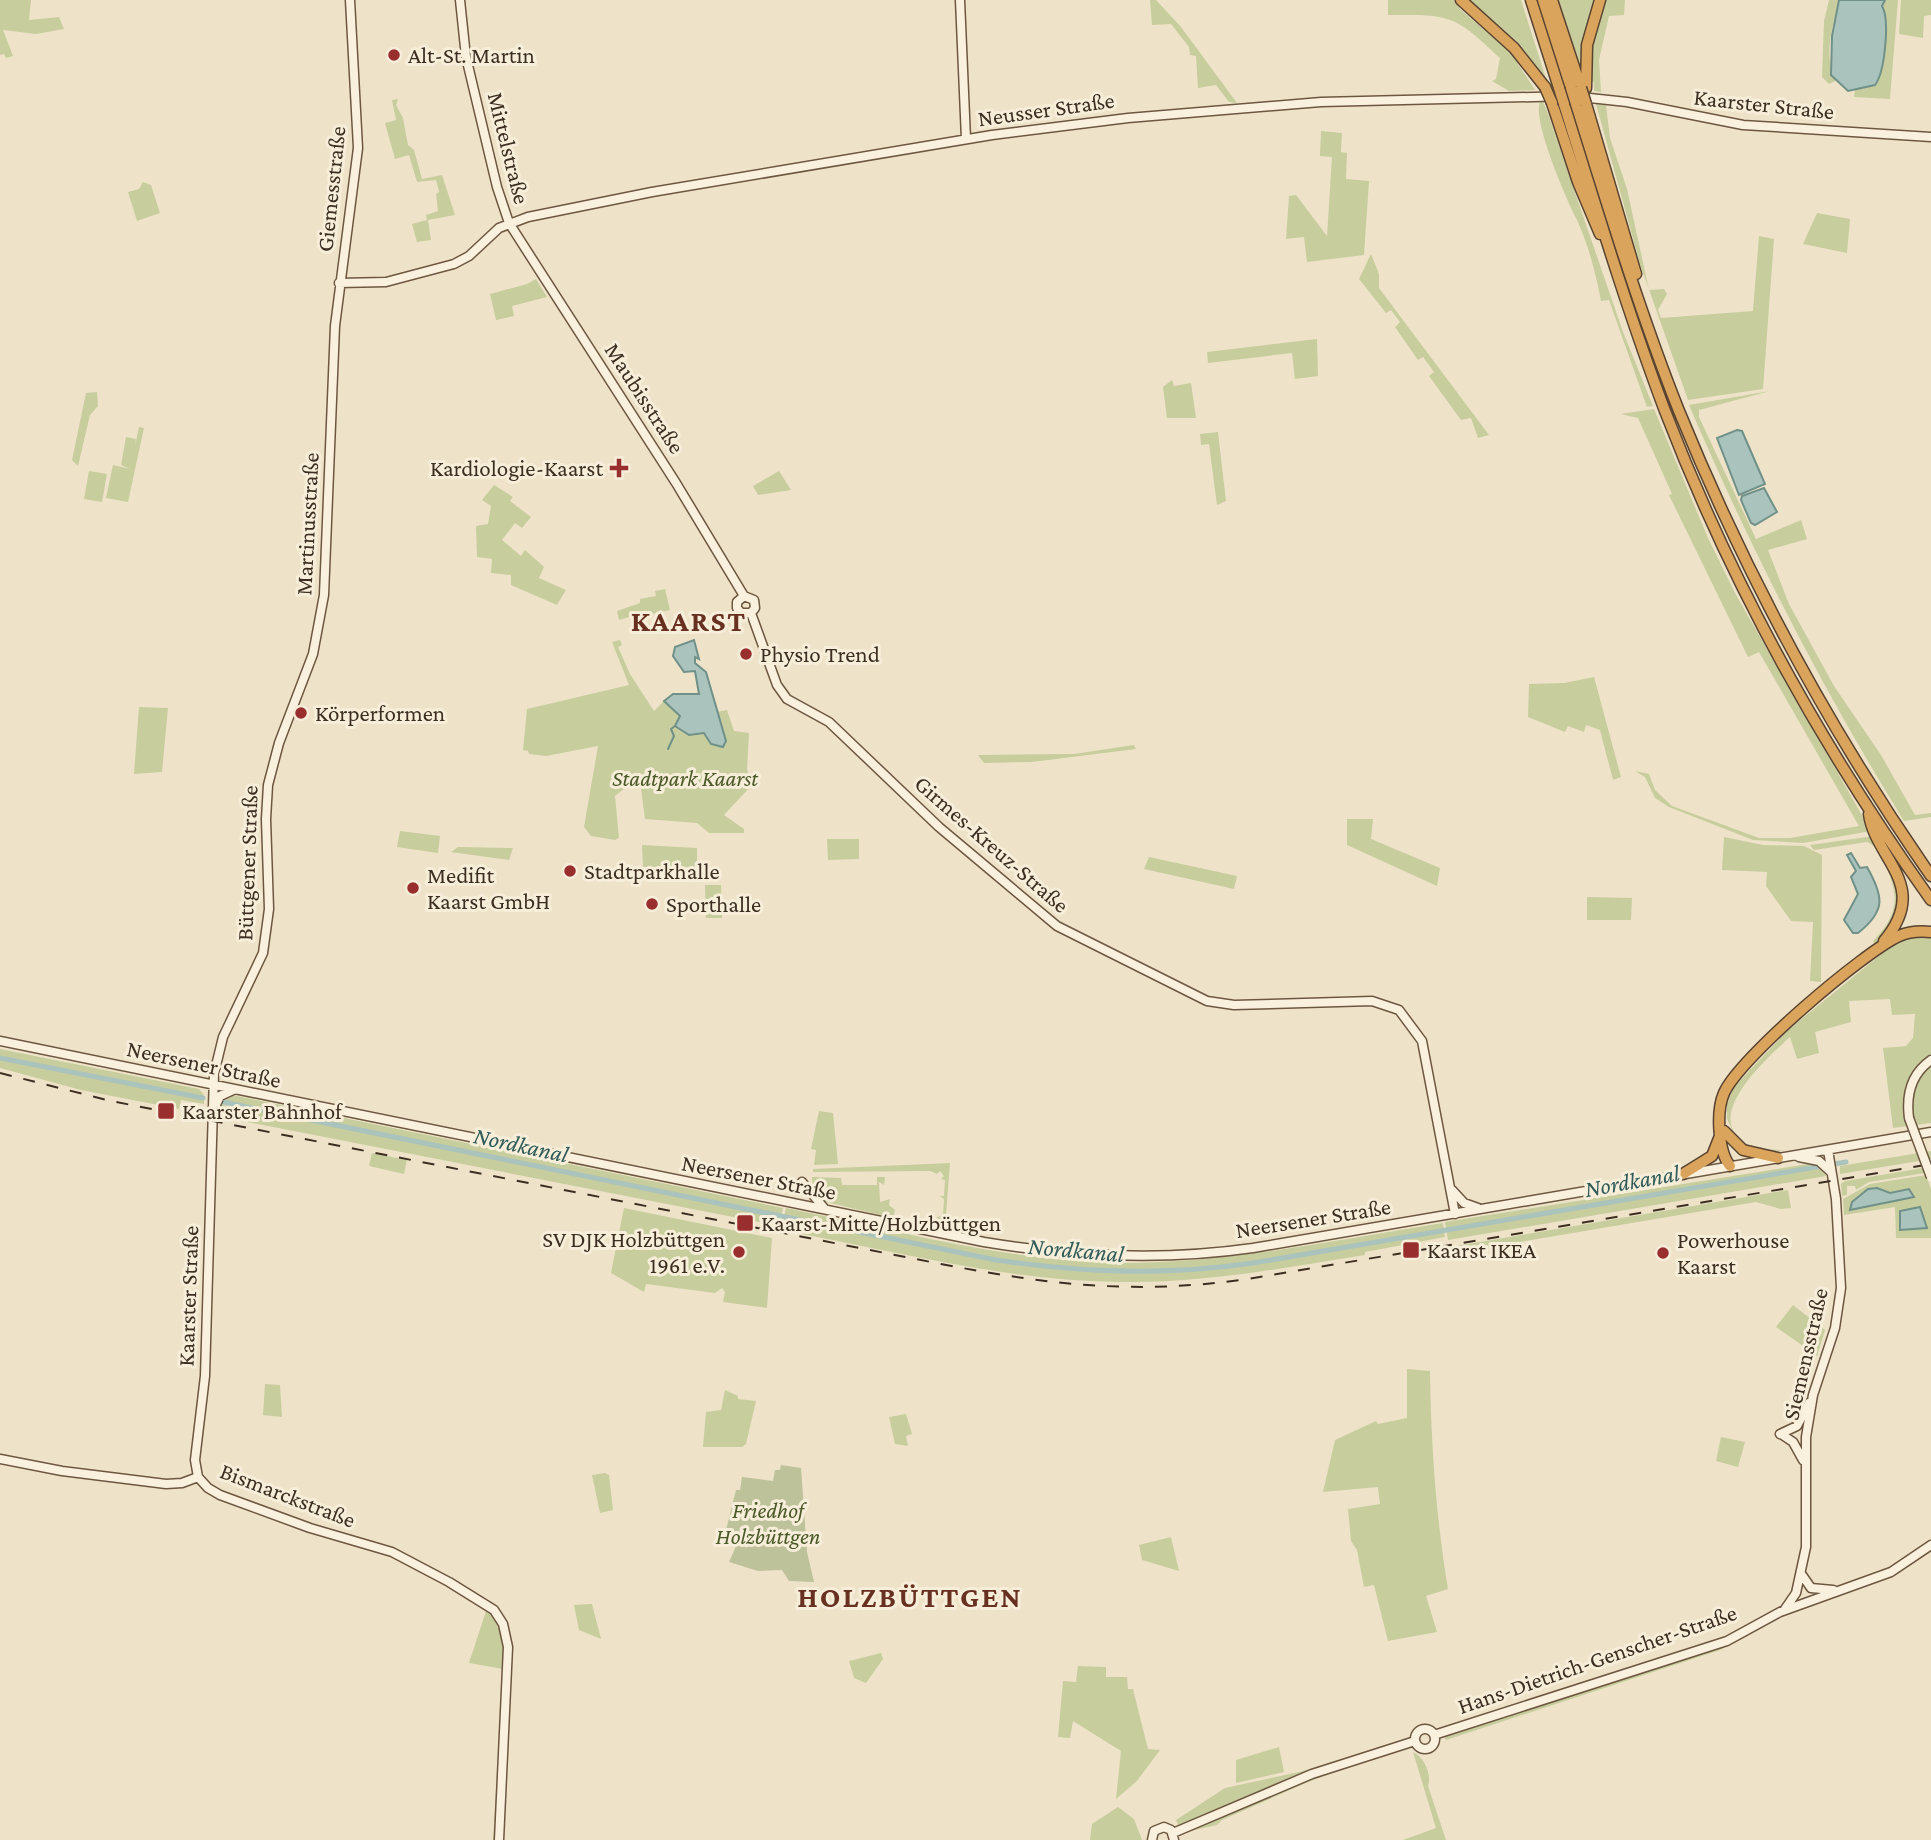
<svg xmlns="http://www.w3.org/2000/svg" width="1931" height="1840" viewBox="0 0 1931 1840" font-family="'Crimson Pro',serif">
  <rect width="100%" height="100%" fill="#eee3c9"/>
  <path fill="#c7cd9d" d="M0 0H31L29 20 59 17 64 29 36 34 3 30 13 56 6 58 4 54 0 55Z
    M1150 0H1156L1181 27 1237 103 1229 102 1216 85 1198 88 1196 56 1190 55 1189 47 1171 24 1152 25Z
    M1388 0H1455L1460 9 1511 53 1535 90 1509 91 1492 81 1496 79 1500 58C1453 14 1452 15 1388 15Z
    M1464 0H1521L1549 88Z
    M1556 0H1597L1585 32 1580 70Z
    M1605 0H1625L1624 15 1609 16 1599 60 1601 92 1594 91V82L1589 81 1592 41Z
    M1829 0H1839C1833 24 1822 59 1837 80L1829 84 1822 77 1824 21Z
    M1885 0H1898L1890 99 1854 97 1855 89 1867 88 1879 80C1881 58 1892 25 1882 6Z
    M1901 0H1931V15L1924 16 1923 38 1899 34Z
    M398 99 396 105 403 118 408 145 414 150 422 179 442 175 455 215 428 220 431 240 417 242 412 224 427 220 426 215 438 211 436 194 439 192 436 180 417 182 409 155 395 159 385 123 396 120 392 100Z
    M1540 102H1543L1547 111 1623 332 1653 406 1647 407 1609 300 1601 301C1596 274 1588 243 1576 218 1566 198 1532 120 1540 102Z
    M1596 104 1606 105 1610 138 1627 189 1649 290 1664 289 1667 294 1658 310 1661 318 1753 311 1759 236 1774 239 1763 389 1688 400 1640 264Z
    M1321 131 1342 133 1341 152 1347 153 1346 179 1369 181 1364 255 1307 262 1304 237 1286 239 1289 196 1296 195 1327 236 1332 157 1320 156Z
    M143 182 151 185 160 213 137 221 128 192 139 189Z
    M1817 213 1850 219 1847 253 1803 244Z
    M1371 254 1379 274V288L1489 435 1478 438 1471 418 1461 420 1429 376 1434 372 1423 357 1418 360 1395 327 1400 322 1391 310 1386 313 1359 279Z
    M536 279 547 297 512 306 514 316 496 320 490 294 527 284Z
    M1317 339 1318 376 1295 379 1292 353 1208 363 1207 352Z
    M1172 380 1174 386 1191 383 1196 418H1167L1163 387Z
    M1770 391 1699 410V417L1756 539 1801 520 1807 539 1768 550 1789 604 1834 686 1881 755 1915 815 1931 813V817L1904 821C1821 687 1751 550 1689 405Z
    M97 392 98 406 90 415 78 466 72 460 86 393Z
    M1654 409 1708 538 1735 593 1871 831 1803 843 1753 840 1669 807 1655 798 1645 777 1635 771 1649 774 1655 790 1672 806 1759 838H1790L1859 826 1759 652 1748 657 1669 495 1672 494 1638 418 1621 414Z
    M139 427 144 428 128 502 106 498 113 465 130 469 121 465 126 437 136 439 135 446Z
    M1218 432 1226 501 1217 505 1209 444 1201 445 1200 434Z
    M89 471 107 474 102 502 84 499Z
    M779 471 791 490 758 495 753 486Z
    M494 485 513 497 510 501 531 517 522 528 515 523 502 540 521 556 525 550 544 567 539 578 566 590 557 605 511 585V575L491 573 492 559 477 557 476 526 488 524 491 506 482 500Z
    M665 589 670 610 651 614 650 611 619 620 617 611 640 603V599L656 596 655 591Z
    M620 640 622 645 618 647 630 674 654 711 664 701 680 716 675 726 689 735 704 733 715 746 726 741 717 712 727 710 734 731 749 733 747 769 751 786 724 815 744 829V833H709L697 823 645 819 641 789 632 782 615 796 619 838 615 840 591 836 584 827 598 746 546 756 529 754 528 751 523 750 527 709 629 685 612 642Z
    M1594 677 1621 777 1613 780 1600 730 1586 725 1584 732 1568 726 1565 732 1528 717 1529 684 1564 683Z
    M139 707 168 708 162 772 134 774Z
    M1134 745 1136 749 1032 762 984 763 978 755 1074 754Z
    M1347 819H1373L1371 839 1440 868 1437 886 1347 845Z
    M400 831 440 836 438 853 397 847Z
    M1874 836 1903 896 1886 935 1875 945 1873 941C1899 915 1900 895 1884 863 1879 853 1877 846 1867 842L1814 850 1810 845Z
    M1724 837 1763 845 1804 846 1822 855 1821 982 1810 981 1813 922 1791 921 1766 886 1767 872 1722 870Z
    M827 839H859V859L828 860Z
    M642 845 697 848V867H643Z
    M458 847 513 848 509 860 451 852Z
    M1149 857 1237 876 1234 889 1144 869Z
    M705 885H721L722 918H706Z
    M1587 897 1632 898 1631 920H1587Z
    M1920 936 1931 937V1123L1893 1128 1883 1048 1906 1046 1913 1038 1915 1014 1892 1015 1890 999 1849 1001 1851 1022 1815 1032 1819 1053 1797 1059 1790 1037C1767 1058 1694 1122 1753 1147 1763 1151 1776 1148 1784 1151L1751 1150 1738 1142 1727 1119V1105L1733 1088 1788 1030 1863 969 1895 943Z
    M0 1049 199 1089 204 1095V1104L181 1100 179 1109 81 1090 0 1068Z
    M236 1092 783 1205 230 1094Z
    M232 1095 783 1208 779 1226 222 1117 219 1113 221 1105 231 1106 417 1143V1140L224 1101Z
    M819 1111 833 1113 838 1164 814 1165 816 1150 811 1149Z
    M1931 1151V1159L1840 1174V1166Z
    M372 1153 407 1160 404 1174 369 1166Z
    M950 1163 945 1227 921 1222 922 1218 933 1219 943 1215 944 1199 940 1196H944L945 1180 941 1179 944 1176 940 1171 937 1174 930 1171 813 1172V1169Z
    M1808 1164 1820 1168 1826 1176 1448 1240 1445 1222Z
    M1923 1168 1925 1173 1869 1182 1856 1190 1855 1186H1847V1195L1842 1196 1841 1184 1845 1181Z
    M1926 1175 1931 1189V1238H1896L1895 1207 1844 1215 1843 1199 1870 1184Z
    M812 1177 841 1178 842 1185H877V1177H885L884 1185 879 1182 880 1202 890 1199 889 1205 895 1210 893 1218 818 1200 813 1192Z
    M1788 1190 1791 1208 1781 1209 1756 1202 1484 1248 1483 1245 1450 1251V1247Z
    M624 1208 772 1238 767 1308 723 1302 725 1292 722 1288 715 1293 646 1284 644 1292 611 1273Z
    M786 1208C896 1230 1008 1262 1121 1263 1229 1263 1336 1240 1443 1223L1445 1237 1365 1252V1255C1284 1268 1204 1283 1122 1282 1007 1281 894 1251 781 1230Z
    M1793 1305 1825 1330 1817 1356 1804 1351 1806 1348 1776 1327Z
    M1407 1369 1430 1371C1431 1445 1436 1517 1448 1589L1426 1596 1437 1632 1388 1641 1374 1585 1364 1587 1357 1550 1351 1541 1348 1509 1380 1504 1378 1487 1323 1492 1335 1440 1376 1421 1378 1424 1407 1418Z
    M265 1384 280 1385 282 1417 263 1415Z
    M725 1390 738 1396V1399L756 1401 746 1444 742 1447H703L706 1412 721 1410Z
    M906 1414 912 1434 906 1436 908 1446 895 1444 889 1417Z
    M1721 1437 1745 1442 1738 1467 1716 1461Z
    M605 1473 609 1475 613 1510 600 1513 592 1475Z
    M1171 1537 1179 1571 1142 1560 1139 1545Z
    M592 1604 601 1639 579 1630 574 1605Z
    M487 1608 502 1628 505 1647 496 1840H493L503 1669 469 1663Z
    M1720 1646 1723 1649 1446 1740 1444 1736Z
    M881 1653 883 1659 866 1683 854 1678 849 1661Z
    M1078 1666 1106 1667V1677H1127L1128 1689H1133L1148 1749 1160 1750 1137 1781 1116 1799 1121 1751 1073 1721 1070 1738 1058 1737 1063 1681 1076 1682Z
    M1399 1741 1179 1827 1176 1820 1225 1788 1299 1772Z
    M1279 1747 1284 1772 1236 1783V1760Z
    M1404 1747 1308 1782 1222 1820 1217 1825 1181 1833 1314 1776Z
    M1413 1752C1424 1757 1432 1774 1428 1786L1446 1840H1403L1436 1828Z
    M1118 1807 1134 1819 1142 1840H1090L1092 1824Z"/>
  <path fill="#bdc29b" d="M781 1465 801 1468 807 1552 814 1582 789 1581 782 1570 758 1571 729 1562 737 1544 719 1539 720 1534H725L736 1490H740L742 1477 773 1481 775 1470H780Z"/>
  <path fill="#aac3bc" stroke="#709189" stroke-width="2" d="M1839 0H1885L1882 6C1890 19 1885 72 1875 85L1848 91 1831 75 1832 36Z
    M1737 430 1742 431 1765 484 1739 495 1717 438Z
    M1764 488 1777 512 1755 525 1751 523 1741 500 1742 496Z
    M694 640 699 659 695 657V663L706 672 726 741 723 747 711 744 704 733 689 735 675 726 680 716 664 701 673 694H699L695 671 684 672 673 656 675 647Z
    M1851 853 1860 868 1867 867C1884 897 1886 911 1858 933H1853L1844 920 1858 894 1851 877 1856 871 1847 855Z
    M1877 1188 1890 1193 1909 1189 1914 1197 1850 1210 1852 1202 1868 1189Z
    M1920 1207 1927 1228 1900 1230V1211Z"/>
  <g fill="none" stroke-linecap="round" stroke-linejoin="round">
    <path stroke="#709189" stroke-width="2" d="M668 749 674 736 671 729 675 726"/>
    <path stroke="#aac3bc" stroke-width="5" d="M0 1058 203 1098
      M223 1102 996 1260C1083 1273 1166 1276 1253 1263L1846 1162"/>
    <defs>
      <path id="secondary" d="M350 0 358 148 335 326 324 595 313 654 279 743 268 785 266 819 269 909 263 953 223 1037 214 1074 205 1376 195 1460 198 1477 208 1488 220 1495 310 1528 392 1552 449 1582 494 1610 503 1624 508 1647 499 1840
        M460 0 466 57 497 187 509 223 676 483 744 596
        M960 0 966 139
        M339 283 386 282 454 264 469 256 499 228 528 217 652 192 992 135 1128 118 1321 102 1571 96 1627 102 1743 125 1931 137
        M744 596 737 602V608L741 613H751
        M744 596 754 600 755 608 751 613
        M751 613 777 685 787 699 829 722 939 827 1057 926 1207 1001 1234 1005 1372 1001 1399 1010 1422 1041 1455 1214
        M0 1041 984 1242C1074 1257 1162 1261 1253 1248L1931 1132
        M214 1109 220 1096 233 1090
        M1909 1118C1906 1095 1911 1074 1931 1060
        M1799 1157 1819 1161 1831 1172
        M802 1182 824 1208
        M1452 1190 1464 1203 1478 1208
        M1780 1434 1797 1426 1809 1403
        M1781 1434 1793 1442 1803 1460
        M0 1459 62 1471 166 1484 182 1483 198 1477
        M1802 1575 1811 1588 1833 1590
        M1785 1609 1796 1593 1806 1547V1437L1813 1395 1835 1328 1841 1288 1836 1199 1828 1150
        M1415 1739a10 10 0 1 1 20 0a10 10 0 1 1-20 0Z
        M1434 1735 1727 1641 1780 1612 1891 1572 1931 1545
        M1173 1833 1312 1774 1415 1741
        M1152 1840 1154 1831 1164 1827 1171 1830 1174 1840"/>
      <path id="highway" d="M1461 0 1514 48 1545 87
        M1531 0 1559 88
        M1543 0 1571 88
        M1552 0 1581 88
        M1586 88 1587 45 1600 0
        M1552 103 1578 182 1600 234
        M1564 104C1596 207 1627 310 1665 411 1732 585 1823 749 1931 900
        M1576 104C1608 207 1639 310 1679 411 1746 575 1830 731 1931 876
        M1586 104 1636 274
        M1869 814C1875 859 1931 885 1884 941
        M1724 1131 1743 1150 1778 1158
        M1730 1166C1718 1151 1716 1111 1724 1093 1739 1058 1864 952 1899 936 1910 931 1920 931 1931 932
        M1683 1174 1712 1156 1720 1136"/>
    </defs>
    <use href="#secondary" stroke="#6d5741" stroke-width="11"/>
    <use href="#highway" stroke="#594431" stroke-width="13"/>
    <use href="#secondary" stroke="#f9f1dd" stroke-width="8"/>
    <use href="#highway" stroke="#dba45c" stroke-width="10"/>
    <path stroke="#3c2e21" stroke-width="2" stroke-dasharray="12 12" stroke-linecap="butt" d="M0 1073 111 1101 941 1264C1051 1285 1135 1295 1248 1279L1931 1164"/>
    <defs>
      <path id="secondary-bridge" d="M1909 1118 1931 1177"/>
      <path id="highway-bridge" d="M1545 87 1552 103
        M1559 88 1564 104
        M1571 88 1576 104
        M1581 88 1586 104"/>
    </defs>
    <use href="#secondary-bridge" stroke="#6d5741" stroke-width="11" stroke-linecap="butt"/>
    <use href="#highway-bridge" stroke="#594431" stroke-width="13" stroke-linecap="butt"/>
    <use href="#secondary-bridge" stroke="#f9f1dd" stroke-width="8"/>
    <use href="#highway-bridge" stroke="#dba45c" stroke-width="10"/>
  </g>
  <g fill="#992e2e" stroke="#f6eed9" stroke-width="2.5">
    <circle cx="394" cy="55" r="7"/>
    <path d="M615.5 457.5h7v7h7v7h-7v7h-7v-7h-7v-7h7z"/>
    <circle cx="746" cy="654" r="7"/>
    <circle cx="301" cy="713" r="7"/>
    <circle cx="570" cy="871" r="7"/>
    <circle cx="413" cy="888" r="7"/>
    <circle cx="652" cy="904" r="7"/>
    <rect x="157" y="1102" width="18" height="18" rx="3.5"/>
    <rect x="736" y="1214" width="18" height="18" rx="3.5"/>
    <rect x="1402" y="1241" width="18" height="18" rx="3.5"/>
    <circle cx="739" cy="1252" r="7"/>
    <circle cx="1663" cy="1253" r="7"/>
  </g>
  <g text-anchor="middle" stroke-width="6" stroke-linejoin="round" paint-order="stroke">
    <g font-size="23" fill="#3c2e21" stroke="#f6eed9" text-anchor="start">
      <text x="408" y="63">Alt-St. Martin</text>
      <text x="603" y="476" text-anchor="end">Kardiologie-Kaarst</text>
      <text x="760" y="662">Physio Trend</text>
      <text x="315" y="721">Körperformen</text>
      <text x="584" y="879">Stadtparkhalle</text>
      <text x="427" y="883">Medifit<tspan x="427" dy="26">Kaarst GmbH</tspan></text>
      <text x="666" y="912">Sporthalle</text>
      <text x="182" y="1119">Kaarster Bahnhof</text>
      <text x="761" y="1231">Kaarst-Mitte/Holzbüttgen</text>
      <text x="725" y="1247" text-anchor="end">SV DJK Holzbüttgen<tspan x="725" dy="26">1961 e.V.</tspan></text>
      <text x="1677" y="1248">Powerhouse<tspan x="1677" dy="26">Kaarst</tspan></text>
      <text x="1427" y="1258">Kaarst IKEA</text>
    </g>
    <g font-size="23" fill="#3c2e21" stroke="#f6eed9">
      <text transform="translate(1764 104) rotate(6)" y="8">Kaarster Straße</text>
      <text transform="translate(1046 109) rotate(-8)" y="8">Neusser Straße</text>
      <text transform="translate(509 148) rotate(76)" y="8">Mittelstraße</text>
      <text transform="translate(331 189) rotate(-84)" y="8">Giemesstraße</text>
      <text transform="translate(645 398) rotate(57)" y="8">Maubisstraße</text>
      <text transform="translate(307 524) rotate(-87)" y="8">Martinusstraße</text>
      <text transform="translate(992 844) rotate(41)" y="8">Girmes-Kreuz-Straße</text>
      <text transform="translate(247 863) rotate(-88)" y="8">Büttgener Straße</text>
      <text transform="translate(204 1064) rotate(12)" y="8">Neersener Straße</text>
      <text transform="translate(759 1177) rotate(11)" y="8">Neersener Straße</text>
      <text transform="translate(1313 1218) rotate(-9)" y="8">Neersener Straße</text>
      <text transform="translate(188 1296) rotate(-88)" y="8">Kaarster Straße</text>
      <text transform="translate(1805 1354) rotate(-77)" y="8">Siemensstraße</text>
      <text transform="translate(288 1495) rotate(21)" y="8">Bismarckstraße</text>
      <text transform="translate(1597 1659) rotate(-19)" y="8">Hans-Dietrich-Genscher-Straße</text>
    </g>
    <g font-size="23" font-style="italic" fill="#4b5828" stroke="#f6eed9">
      <text x="685" y="786">Stadtpark Kaarst</text>
      <text x="768" y="1518">Friedhof<tspan x="768" dy="26">Holzbüttgen</tspan></text>
    </g>
    <g font-size="24" font-style="italic" fill="#305b59" stroke="#f6eed9">
      <text transform="translate(521 1145) rotate(12)" y="8">Nordkanal</text>
      <text transform="translate(1632 1181) rotate(-10)" y="8">Nordkanal</text>
      <text transform="translate(1076 1250) rotate(5)" y="8">Nordkanal</text>
    </g>
    <g font-size="30" font-weight="bold" letter-spacing="2" fill="#683021" stroke="#f6eed9">
      <text x="689" y="631">KAARST</text>
      <text x="910" y="1607">HOLZBÜTTGEN</text>
    </g>
  </g>
</svg>
